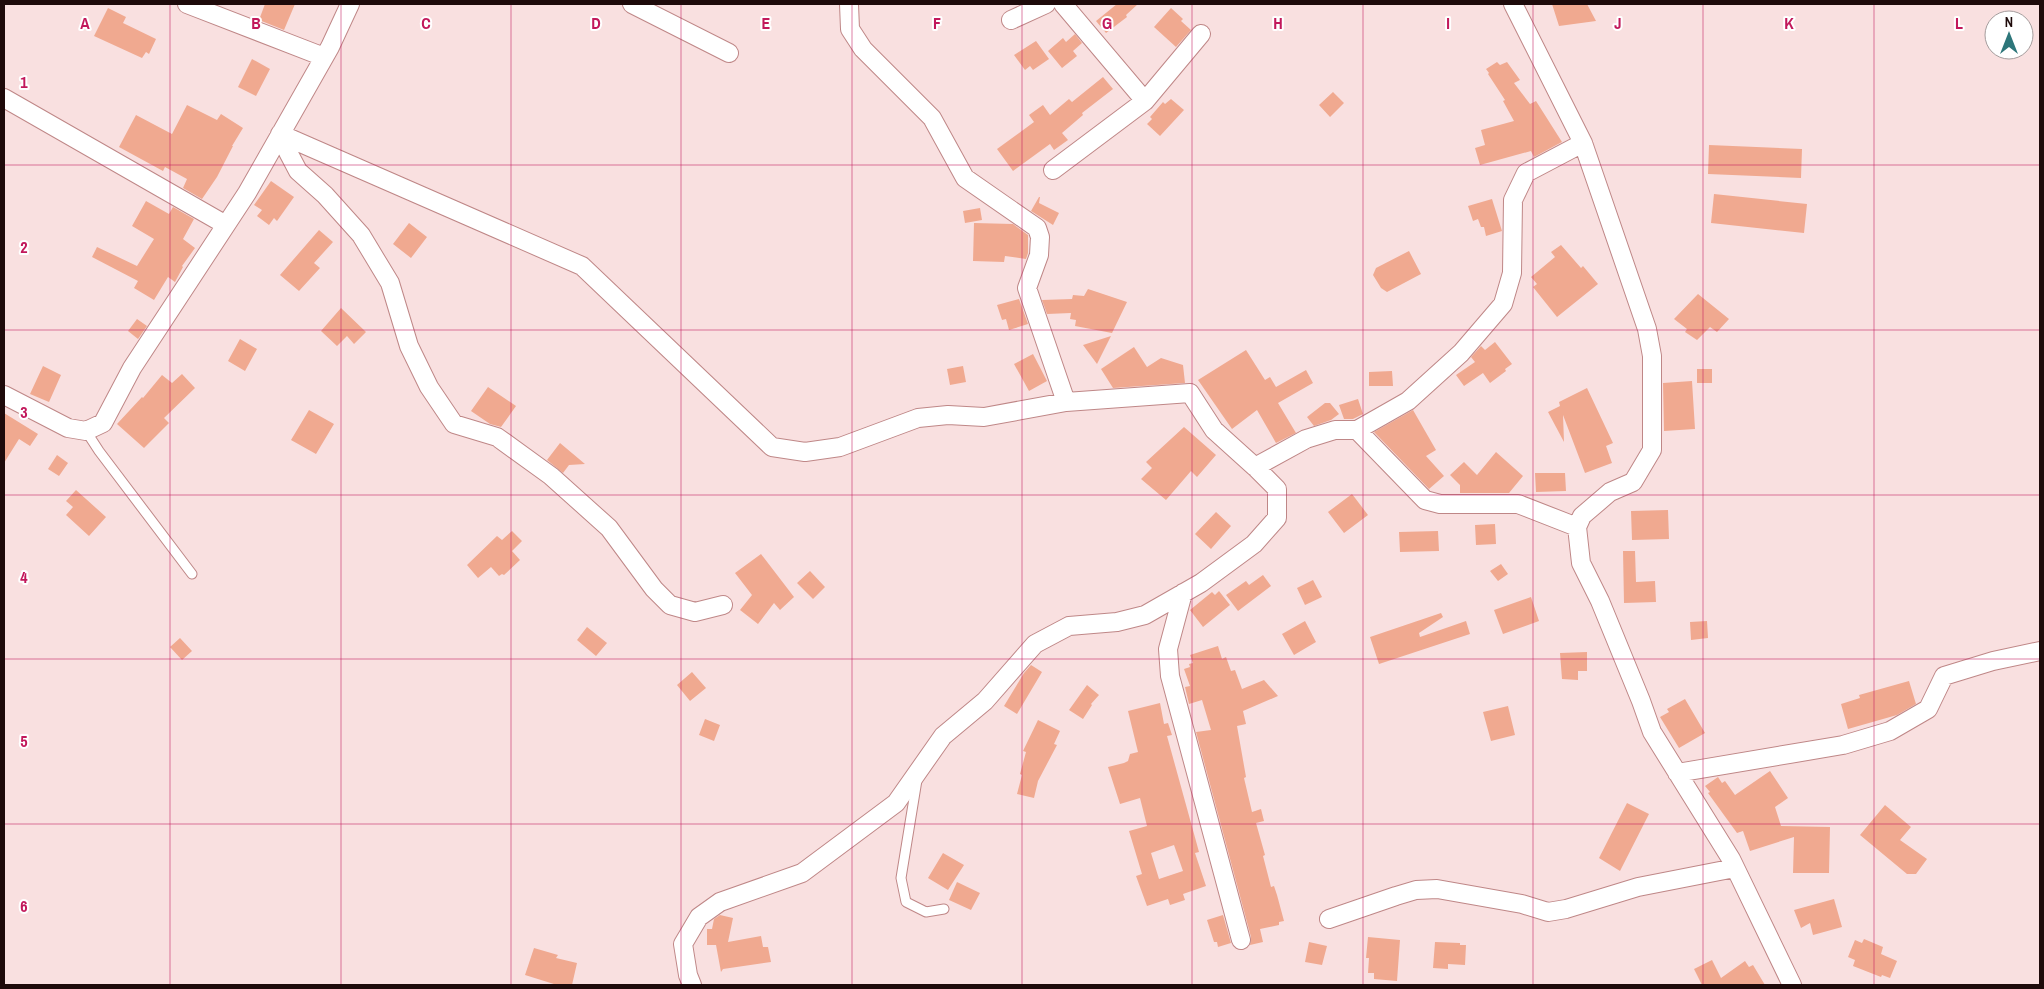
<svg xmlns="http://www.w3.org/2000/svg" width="2044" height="989" viewBox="0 0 2044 989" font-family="'Archivo Narrow',sans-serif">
  <rect width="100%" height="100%" fill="#f9e0e0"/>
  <path fill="#f0a990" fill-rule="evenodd" d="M265 4H295L284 30 259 20Z
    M1117 4H1138L1126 15 1127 17 1106 33 1096 21Z
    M1552 4H1587L1596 21 1559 26Z
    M108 8 126 17 123 23 156 39 149 54 146 52 142 58 94 36Z
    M1171 8 1183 19 1181 21 1191 30 1176 47 1154 27Z
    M1075 34 1082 43 1073 51 1077 56 1062 68 1048 51 1063 38 1066 42Z
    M1036 41 1049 59 1033 70 1030 66 1025 70 1014 55Z
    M252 59 270 69 256 96 238 87Z
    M1497 62 1500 65 1507 62 1520 80 1514 83 1530 104 1536 101 1562 142 1534 157 1531 151 1480 165 1475 148 1485 145 1481 130 1514 121 1503 101 1505 100 1488 74 1489 73 1486 69Z
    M1103 77 1113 89 1082 113 1083 115 1062 133 1068 140 1054 150 1050 144 1013 171 997 149 1034 122 1029 115 1043 105 1050 115 1069 99 1072 102Z
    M1333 92 1344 103 1330 117 1319 105Z
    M1171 99 1184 110 1160 136 1147 124 1152 119 1150 117 1163 102 1165 104Z
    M187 105 217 120 221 114 243 128 232 146H233L217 177 202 199 183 188 187 179 165 167 163 171 119 147 136 115 172 134Z
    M1709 145 1802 149 1801 178 1708 174Z
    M271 181 294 197 277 221 274 218 269 225 257 216 262 210 254 205Z
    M1714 194 1807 204 1804 233 1711 223Z
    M1039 197H1040L1039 203 1059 213 1053 225 1031 211Z
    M1492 199 1502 231 1486 236 1484 227H1481L1478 219 1473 221 1468 206Z
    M146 201 169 214 173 207 194 219 183 239 195 248 182 266 183 267 175 282 168 277 154 300 134 288 138 281 92 257 97 247 137 266 154 239 132 226Z
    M980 208 982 220 965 223 963 211Z
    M409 223 427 237 411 258 393 244Z
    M974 223 1013 224 1028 235V253L1026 259 1005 256 1004 262 973 261Z
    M319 230 333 242 314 263 320 268 299 291 280 275Z
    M1561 245 1581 268 1583 266 1598 284 1557 317 1533 287 1537 284 1531 277 1555 257 1551 252Z
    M1409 251 1421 274 1387 292 1381 288 1373 275 1376 268Z
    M1088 289 1127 302 1112 333 1075 326 1076 320 1070 319 1071 313 1047 314 1042 300 1072 299 1073 295 1084 296Z
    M1698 294 1729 319 1717 332 1710 327 1697 340 1685 332 1687 329 1674 319Z
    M1019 299 1028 324 1009 330 1006 319 1002 320 997 305Z
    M341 308 366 332 354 344 347 336 337 346 321 331Z
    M137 319 147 326 138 339 128 331Z
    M1111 336 1097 364 1083 345Z
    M240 339 257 349 245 371 228 361Z
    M1495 342 1512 364 1505 369 1506 371 1490 383 1483 373 1464 386 1456 375 1475 362 1471 357 1481 346 1485 350Z
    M1134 347 1147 367 1161 358 1183 365 1185 383 1113 388 1101 369Z
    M1246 350 1265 380 1270 377 1276 387 1306 370 1313 383 1278 403 1296 433 1276 443 1257 410 1232 429 1198 380Z
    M1033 354 1047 381 1029 391 1014 364Z
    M43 366 61 375 49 402 30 394Z
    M963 366 966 382 950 385 947 369Z
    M1697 369H1712V383H1697Z
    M1392 371 1393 386H1369V372Z
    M182 374 195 388 164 418 169 423 144 448 117 424 142 397 143 398 162 375 172 383Z
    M1692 381 1695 429 1664 431 1663 383Z
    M488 387 516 406 501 427 490 424 471 411Z
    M1587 388 1613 443 1606 446 1612 463 1585 473 1563 415 1564 442 1548 412 1560 406 1559 402Z
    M1358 399 1363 414 1353 419H1344L1339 405Z
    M1325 403H1330L1339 414 1331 420 1314 426 1307 417Z
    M309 410 334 424 316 454 291 440Z
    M1413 410 1436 450 1426 456 1444 476 1429 489 1374 432Z
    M4 413 38 434 30 446 19 439 4 463Z
    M1184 427 1216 455 1197 477 1191 471 1166 500 1141 479 1152 468 1146 462Z
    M560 443 585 464 569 465 563 473 547 460Z
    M1496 452 1523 476 1509 493H1460V485L1450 475 1464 462 1477 475Z
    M57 455 68 463 59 476 48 469Z
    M1535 473H1565L1566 491 1536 492Z
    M76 490 106 517 89 536 66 515 73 507 66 501Z
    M1352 494 1368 515 1344 533 1328 512Z
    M1668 510 1669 539 1632 540 1631 511Z
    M1216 512 1231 526 1211 549 1195 534Z
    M1495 524 1496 544 1476 545 1475 525Z
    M512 531 522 541 512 551 520 560 504 575 502 574 499 576 491 567 478 578 467 565 497 536 502 540Z
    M1438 531 1439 551 1400 552 1399 532Z
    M1623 551H1635L1636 582 1655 581 1656 602 1624 603Z
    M761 554 794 597 780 610 774 603 758 624 740 610 752 595 735 573Z
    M1501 564 1508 574 1498 581 1490 571Z
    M810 571 825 587 813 599 797 583Z
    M1263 575 1271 586 1238 611 1226 595 1246 581 1249 585Z
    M1313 580 1322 597 1305 605 1297 588Z
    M1219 591 1230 605 1203 627 1190 610 1212 592 1215 595Z
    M1531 597 1539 621 1503 634 1494 610Z
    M1441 613 1443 617 1419 633 1420 637 1466 621 1470 634 1379 664 1370 637Z
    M1305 621 1316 642 1294 655 1282 634Z
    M1707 621 1708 638 1691 640 1690 622Z
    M587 627 607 643 596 656 577 640Z
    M180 638 192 651 182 660 170 647Z
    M1218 646 1222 659 1226 657 1231 671 1235 670 1242 689 1264 680 1278 696 1243 711 1246 724 1237 726 1246 777 1244 778 1252 812 1261 809 1264 821 1256 823 1265 855 1263 856 1271 887 1274 886 1277 895 1284 921 1279 922V925L1260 929 1263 942 1250 945 1251 937 1196 732 1211 730 1202 700 1189 704 1185 687 1190 686 1184 669 1190 667 1189 664 1193 663 1190 655Z
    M1587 652V671H1578V680L1562 679 1560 653Z
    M1031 665 1042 672 1017 714 1004 706 1024 673Z
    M692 672 706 688 690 701 677 685Z
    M1909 681 1916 704 1897 715 1848 729 1841 704 1860 698 1859 695Z
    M1087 685 1099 695 1091 704 1092 705 1083 719 1069 710Z
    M1685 699 1705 733 1679 748 1660 717 1669 712 1667 709Z
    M1160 703 1164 724 1168 723 1172 735 1167 736 1199 852 1195 853 1206 886 1183 894 1185 900 1170 905 1168 899 1147 906 1136 876 1142 874 1129 831 1147 826 1140 798 1120 804 1108 767 1124 763 1128 761 1130 754 1138 752 1128 711ZM1174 845 1183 871 1159 879 1151 853Z
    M1508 706 1515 735 1491 741 1483 712Z
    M705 719 720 725 714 741 699 735Z
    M1038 720 1060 731 1054 744 1057 745 1038 781 1034 798 1017 794 1022 775 1020 774 1026 752 1023 751Z
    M1770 771 1788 798 1775 807 1781 826 1830 827 1829 873H1793L1794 837 1750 851 1743 831 1737 833 1708 793 1710 792 1705 786 1718 777 1722 783 1725 781 1735 795Z
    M1627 803 1649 814 1620 871 1599 858Z
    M1885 805 1911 827 1900 840 1927 859 1916 874H1907L1860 835Z
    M943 853 964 865 948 890 928 878Z
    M957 882 980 893 971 910 949 900Z
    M1834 899 1842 927 1813 935 1810 923 1801 928 1794 910Z
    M720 915 733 918 728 942 761 936 763 947H768L771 962 723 969 721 972 716 945H707V929H712L714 919Z
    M1223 915 1231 943 1218 947 1217 942H1214L1207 920Z
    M1368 937 1400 940 1397 981 1374 979V973H1368L1369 958H1366Z
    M1864 939 1883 947 1881 954 1897 961 1890 978 1882 975 1881 977 1853 966 1855 960 1848 957 1855 940 1862 943Z
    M1309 942 1327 946 1322 965 1305 962Z
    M1435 942 1460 943V945H1466L1465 965 1448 964V969L1433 968Z
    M534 948 558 955 556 958 577 963 572 985H557L525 975Z
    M1712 960 1721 978 1745 961 1749 967 1753 965 1765 985H1702L1694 969Z"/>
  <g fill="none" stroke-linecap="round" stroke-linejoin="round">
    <defs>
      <path id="service" d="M86 431 99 451 192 574
        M917 780 901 878 906 902 926 912 944 909"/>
      <path id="minor" d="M187 4 324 57
        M632 4 729 53
        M849 4 850 29 863 49 932 118 965 178 1037 228 1040 237 1039 255 1027 288 1066 402
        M1063 4 1145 101 1201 34
        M1513 4 1583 143 1647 329 1652 356V450L1633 482 1610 492 1582 516 1577 527 1581 563 1600 601 1641 701 1652 732 1731 859 1792 985
        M1011 20 1046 4
        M4 98 226 225
        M280 134 582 266 772 447 805 452 840 447 918 418 948 415 984 417 1066 402 1190 393 1214 430 1255 467
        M286 137 288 152 298 171 325 195 361 235 390 283 409 346 429 387 454 424 497 437 551 476 609 528 654 589 670 605 695 612 723 605
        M1053 170 1145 101
        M4 395 68 428 86 431 103 423 132 368 247 193 330 47 350 4
        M1357 430 1425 500 1440 504H1518L1577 527
        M1183 593 1168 649 1170 676 1241 940
        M1677 773 1843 745 1890 731 1928 709 1944 676 1993 661 2040 651
        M1329 919 1396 896 1416 890 1437 889 1522 904 1548 912 1566 909 1638 887 1735 868
        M692 985 688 975 683 944 699 917 720 902 802 873 896 803 943 736 985 701 1035 644 1069 626 1117 622 1145 615 1201 583 1254 544 1277 518V489L1255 467 1306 439 1335 430H1357L1408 401 1461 353 1503 304 1512 273 1513 200 1526 173 1583 143"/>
    </defs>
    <use href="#service" stroke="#bf8787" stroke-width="11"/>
    <use href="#minor" stroke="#bf8787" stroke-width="20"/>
    <use href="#service" stroke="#fff" stroke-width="9"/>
    <use href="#minor" stroke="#fff" stroke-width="18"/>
  </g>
  <path fill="none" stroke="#c2185b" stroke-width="1" stroke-opacity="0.55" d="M170 4V985M341 4V985M511 4V985M681 4V985M852 4V985M1022 4V985M1192 4V985M1363 4V985M1533 4V985M1703 4V985M1874 4V985M4 165H2040M4 330H2040M4 495H2040M4 659H2040M4 824H2040"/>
  <g font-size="16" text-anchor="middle" font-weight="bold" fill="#c2185b" stroke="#fff" stroke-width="4" stroke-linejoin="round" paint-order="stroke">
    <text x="85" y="29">A</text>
    <text x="256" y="29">B</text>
    <text x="426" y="29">C</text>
    <text x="596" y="29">D</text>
    <text x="766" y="29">E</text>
    <text x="937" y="29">F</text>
    <text x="1107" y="29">G</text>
    <text x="1278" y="29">H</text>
    <text x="1448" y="29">I</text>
    <text x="1618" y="29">J</text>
    <text x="1789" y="29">K</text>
    <text x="1959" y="29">L</text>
    <text x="24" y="88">1</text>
    <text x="24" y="253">2</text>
    <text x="24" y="418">3</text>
    <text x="24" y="583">4</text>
    <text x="24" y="747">5</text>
    <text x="24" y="912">6</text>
  </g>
  <rect width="2044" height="989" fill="none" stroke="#1e0a0a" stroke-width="10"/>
  <g transform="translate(2009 35)"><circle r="24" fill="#ffffff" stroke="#a59d9d"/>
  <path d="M0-4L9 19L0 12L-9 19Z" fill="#2d767a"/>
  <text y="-8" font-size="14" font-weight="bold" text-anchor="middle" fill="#1e0a0a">N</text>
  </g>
</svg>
